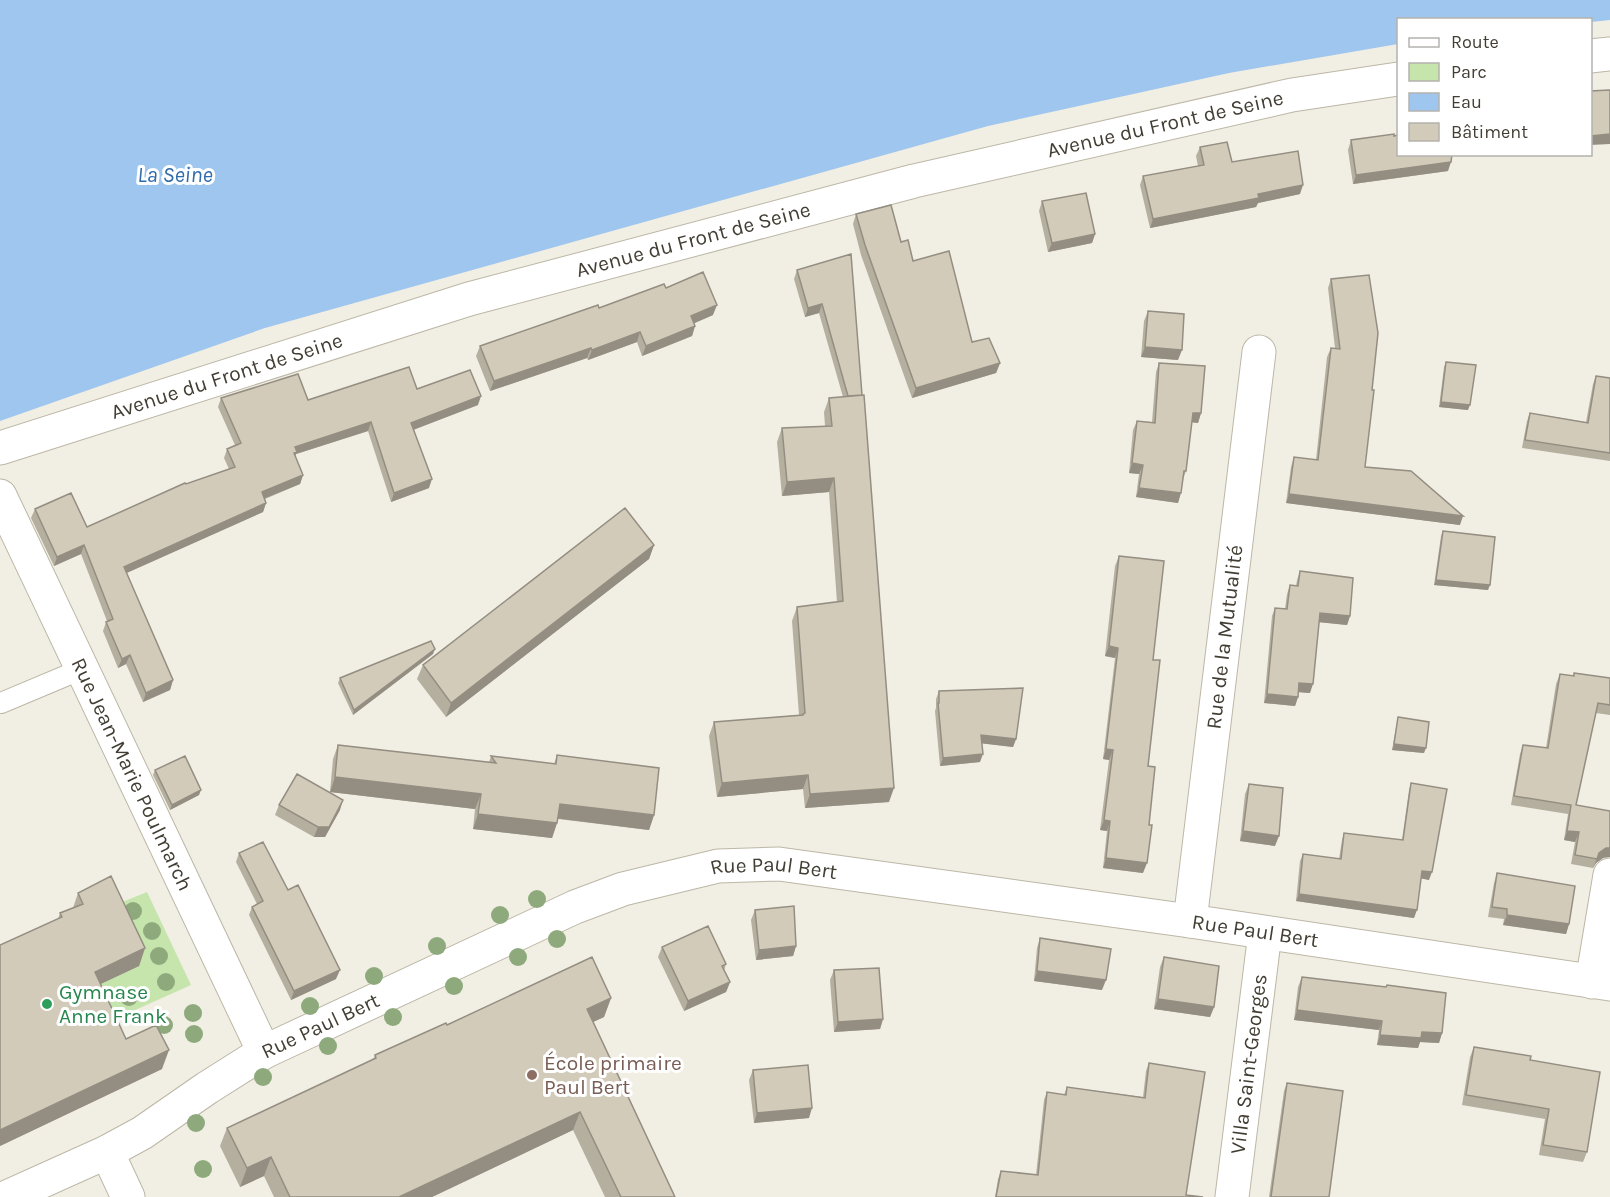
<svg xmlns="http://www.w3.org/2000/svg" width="1610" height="1197" viewBox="0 0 1610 1197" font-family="Karla,sans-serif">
  <rect width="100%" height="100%" fill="#f1eee3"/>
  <path fill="#c6e5ac" d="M147 892 191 985 104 1024 88 955 110 907Z"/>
  <path fill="#9fc6ee" d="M0 0H1610V20L1591 22 1590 20H1398V44L1229 73 988 126 265 328 0 421Z"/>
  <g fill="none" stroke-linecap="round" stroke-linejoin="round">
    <defs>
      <path id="service" d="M1 703 82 669"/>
      <g id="minor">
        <path d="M1590 56 1610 54"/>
        <path id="s1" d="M0 448 469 299 914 181 1292 95 1398 79"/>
        <path id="s2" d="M0 496 264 1052"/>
        <path id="s3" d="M1190 921 1259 352"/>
        <path d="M1592 982 1610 875"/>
        <path d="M107 1152 128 1197"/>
        <path id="s4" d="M7 1197 107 1152 142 1133 207 1088 264 1052 575 907 623 889 718 866 779 864 1190 921 1610 984"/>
        <path id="s5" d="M1232 1197 1265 933"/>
      </g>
    </defs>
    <use href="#service" stroke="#bcb7a6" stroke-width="22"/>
    <use href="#minor" stroke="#bcb7a6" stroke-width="35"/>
    <use href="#service" stroke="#fff" stroke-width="20"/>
    <use href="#minor" stroke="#fff" stroke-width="33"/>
  </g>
  <g fill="#8eaa7d">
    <circle cx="537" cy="899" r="9"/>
    <circle cx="133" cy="911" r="9"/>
    <circle cx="500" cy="915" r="9"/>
    <circle cx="152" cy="931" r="9"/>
    <circle cx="557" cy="939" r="9"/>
    <circle cx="437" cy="946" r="9"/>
    <circle cx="159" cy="956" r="9"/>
    <circle cx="518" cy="957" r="9"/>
    <circle cx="374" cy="976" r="9"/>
    <circle cx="166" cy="982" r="9"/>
    <circle cx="454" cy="986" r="9"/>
    <circle cx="129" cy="997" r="9"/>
    <circle cx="310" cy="1006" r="9"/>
    <circle cx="193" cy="1013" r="9"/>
    <circle cx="393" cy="1017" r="9"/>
    <circle cx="164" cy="1025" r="9"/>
    <circle cx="194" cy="1034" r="9"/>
    <circle cx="328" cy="1046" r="9"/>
    <circle cx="263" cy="1077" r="9"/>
    <circle cx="196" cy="1123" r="9"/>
    <circle cx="203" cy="1169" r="9"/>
  </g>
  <path fill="#b5af9f" d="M1394 136 1448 171 1353 184 1348 150 1351 140Z
    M1200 147 1232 162 1300 194 1258 203 1256 207 1150 228 1140 185 1143 176 1198 166 1196 156Z
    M1042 201 1095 234 1092 243 1048 252 1039 211Z
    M856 214 901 242 972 342 1000 363 996 373 912 398 861 255 853 224Z
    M851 254 889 802 805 808 803 789 717 797 709 736 714 722 799 715 792 621 797 607 837 602 829 492 782 496 777 442 782 428 825 426 824 412 829 398 843 397 819 313 805 317 794 279 797 270Z
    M1331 279 1365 467 1460 525 1286 503 1291 467 1294 457 1316 460 1327 357 1331 348H1335L1328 288Z
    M666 288 713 315 694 323 695 326 692 336 642 356 637 342 588 360 587 358 490 391 476 356 480 346Z
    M1148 311 1178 360 1141 357 1144 321Z
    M1446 362 1468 410 1439 407 1444 367Z
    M1159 363 1201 413 1198 423 1192 422 1186 471 1183 479 1178 503 1136 497 1139 474 1129 473 1133 430 1137 421 1152 422 1156 372Z
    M1596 376 1610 378V461L1522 448 1527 421 1530 413 1586 422 1593 384Z
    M417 389 478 405 414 429 429 488 391 502 368 431 296 454 295 456 303 475 300 484 265 499 266 503 263 512 126 573 173 680 170 690 143 702 126 664 118 668 103 631 106 622 107 621 81 554 54 566 31 518 35 509 87 527 229 469 224 458 227 449 235 445 218 407 221 398 308 400Z
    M1443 531 1488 590 1434 585 1441 536Z
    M654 545 649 559 446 717 417 679 423 665Z
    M1119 556 1153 660 1143 873 1103 868 1107 831 1100 830 1109 760 1103 759 1115 658 1105 656 1115 566Z
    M1300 571 1350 616 1347 625 1319 622 1310 693 1299 692 1298 697 1295 706 1264 703 1272 616 1275 608 1285 609 1287 594 1290 585 1296 586 1297 580Z
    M433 654 353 715 338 683 340 678Z
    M1574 673 1610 678V715L1596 713 1576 805 1603 858 1596 863 1593 868 1571 864 1575 842 1564 840 1568 814 1511 805 1520 754 1523 745 1546 748 1556 684 1560 674 1573 676Z
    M939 691 1016 739 1013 747 982 743 980 762 940 766 935 711 936 708V699Z
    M1398 717 1424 753 1392 750 1397 722Z
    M338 745 489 762 491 756 554 764 557 755 654 815 649 830 558 819 557 823 552 838 473 829 475 809 330 792 333 759Z
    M155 770 199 795 170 810 153 775Z
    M1411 783 1429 880 1421 878 1414 918 1296 901 1300 861 1303 854 1339 859 1342 840 1344 833 1402 840 1409 790Z
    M1249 784 1275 846 1240 841 1245 794Z
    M279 805 340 810 325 837H314L275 815Z
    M239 853 288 890 336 979 291 1000 249 915 252 907 257 904 236 862Z
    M1497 873 1569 924 1566 934 1503 925 1504 919 1488 917 1494 883Z
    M78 893 145 948 139 966 100 984 126 1039 162 1069 0 1146 58 919 60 913 73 908Z
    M755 910 796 946 793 956 756 960 751 920Z
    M1040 938 1102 990 1034 981 1037 948Z
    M662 947 726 964 724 971 730 982 726 992 684 1011 658 957Z
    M1164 957 1214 1007 1210 1017 1154 1009 1160 967Z
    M834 970 883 1019 880 1029 834 1032 830 980Z
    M1302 977 1386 987 1387 985 1442 1033 1439 1043 1420 1042 1418 1048 1377 1045 1379 1030 1294 1020 1298 987Z
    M611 998 604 1017 593 1022 675 1197H605L573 1130 432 1197H274L264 1176 240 1187 220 1146 227 1128 373 1060 375 1055 447 1025Z
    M1474 1047 1530 1060 1587 1152 1583 1162 1539 1155 1545 1119 1462 1105 1470 1057Z
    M1149 1063 1186 1195 1203 1197H995L998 1179 1001 1171 1036 1175 1044 1100 1047 1092 1064 1095 1067 1087 1143 1097 1146 1071Z
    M753 1070 809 1118 754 1123 749 1080Z
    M1287 1083 1329 1197H1269L1284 1091Z"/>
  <path fill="#948e82" d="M1610 134V144L1590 145V136Z
    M1451 162 1448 171 1353 184 1356 175Z
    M1303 185 1300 194 1258 203 1256 207 1150 228 1153 219 1258 194Z
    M1095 234 1092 243 1048 252 1052 243Z
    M822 304 819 313 805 317 808 308Z
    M717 305 713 315 688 326 691 316Z
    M695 326 692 336 642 356 646 346Z
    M640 332 637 342 588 360 592 350Z
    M1145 347 1182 350 1178 360 1141 357Z
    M591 348 587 358 490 391 494 381Z
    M1000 363 996 373 912 398 916 388Z
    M481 396 478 405 408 432 411 423Z
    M1441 402 1470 405 1468 410 1439 407Z
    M1193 413H1201L1198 423 1189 422Z
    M371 422 368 431 296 454 293 461 295 447Z
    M1132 463 1143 465 1139 474 1129 473Z
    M303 475 300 484 258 501 262 492Z
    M834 478 829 492 782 496 787 482Z
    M432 479 429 488 391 502 394 493Z
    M1139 488 1181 493 1178 503 1136 497Z
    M1289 494 1463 516 1460 525 1286 503Z
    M266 503 263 512 120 576 124 567Z
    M84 545 81 554 54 566 57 557Z
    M654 545 649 559 446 717 451 703Z
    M1436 580 1490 585 1488 590 1434 585Z
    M1320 613 1350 616 1347 625 1317 622Z
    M1109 646 1118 648 1115 658 1105 656Z
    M435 649 433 654 353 715 354 710Z
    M130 655 126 664 118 668 122 659Z
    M173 680 170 690 143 702 146 693Z
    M1299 683 1313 684 1310 693 1296 692Z
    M1267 694 1298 697 1295 706 1264 703Z
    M981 735 1016 739 1013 747 978 743Z
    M1394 744 1426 748 1424 753 1392 750Z
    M1106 749 1113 750 1109 760 1103 759Z
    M983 754 980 762 940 766 943 758Z
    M808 775 803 789 717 797 722 783Z
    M335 777 481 794 475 809 330 792Z
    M894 788 889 802 805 808 810 794Z
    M201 790 199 795 170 810 172 805Z
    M343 800 340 810 325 837H314L318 827Z
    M560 804 654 815 649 830 554 818Z
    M478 814 557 823 552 838 473 829Z
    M1104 820 1110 821 1107 831 1100 830Z
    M1243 831 1279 836 1275 846 1240 841Z
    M1567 831 1579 832 1575 842 1564 840Z
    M1606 848H1610V857L1603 858 1596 863 1593 868 1599 853Z
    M1106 858 1147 863 1143 873 1103 868Z
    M1422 871 1432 872 1429 880 1419 878Z
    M1299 894 1417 910 1414 918 1296 901Z
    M1507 915 1569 924 1566 934 1503 925Z
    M796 946 793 956 756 960 759 950Z
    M145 948 139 966 88 990 95 972Z
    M340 970 336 979 291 1000 294 991Z
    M1037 971 1106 980 1102 990 1034 981Z
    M730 982 726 992 684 1011 688 1001Z
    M611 998 604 1017 580 1028 587 1009Z
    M1158 999 1214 1007 1210 1017 1154 1009Z
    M1297 1010 1382 1021 1379 1030 1294 1020Z
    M883 1019 880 1029 834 1032 838 1022Z
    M1422 1032 1442 1033 1439 1043 1420 1042 1418 1048 1377 1045 1380 1035Z
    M169 1050 162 1069 0 1146V1130Z
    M812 1108 809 1118 754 1123 757 1113Z
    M580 1112 573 1130 432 1197H399Z
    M271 1157 264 1176 240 1187 247 1168Z"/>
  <path fill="#d3cbb9" stroke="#948e82" stroke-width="1.5" d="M1610 90V134L1590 136V91Z
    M1394 134V136L1398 135V154H1452L1451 162 1356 175 1351 140Z
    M1227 142 1232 162 1298 151 1303 185 1258 194 1259 198 1153 219 1143 176 1204 165 1200 147Z
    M1086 193 1095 234 1052 243 1042 201Z
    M891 205 901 242 908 240 913 261 949 251 972 342 989 338 1000 363 916 388 865 245 856 214Z
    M851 254 862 395 848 396 822 304 808 308 797 270Z
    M703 272 717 305 691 316 695 326 646 346 640 332 592 350 591 348 494 381 480 346 598 305 599 308 664 284 666 288Z
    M1369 275 1378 333 1372 390H1374L1365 467 1411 471 1463 516 1289 494 1294 457 1318 460 1331 348 1340 349 1331 279Z
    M1148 311 1184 314 1182 350 1145 347Z
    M1446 362 1476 365 1470 405 1441 402Z
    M1159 363 1205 366 1201 413H1193L1186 471H1184L1181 493 1139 488 1143 465 1132 463 1137 421 1155 423Z
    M409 367 417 389 470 370 481 396 411 423 432 479 394 493 371 422 295 447 297 452 294 453 303 475 262 492 266 503 124 567 173 680 146 693 130 655 122 659 106 622 113 619 84 545 57 557 35 509 71 493 87 527 185 483 186 484 235 467 227 449 241 443 221 398 298 374 308 400Z
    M1596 376 1610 378V453L1525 440 1530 413 1588 423Z
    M864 395 894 788 810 794 808 775 722 783 714 722 803 715V714L805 713 797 607 843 601 834 478 787 482 782 428 832 426 829 398Z
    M625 508 654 545 451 703 423 665Z
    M1443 531 1495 537 1490 585 1436 580Z
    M1119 556 1164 561 1153 660H1160L1148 766 1155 767 1149 825H1152L1147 863 1106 858 1110 821 1104 820 1113 750 1106 749 1118 648 1109 646Z
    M1300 571 1353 578 1350 616 1320 613 1313 684 1299 683 1298 697 1267 694 1275 608 1287 609 1290 585 1298 586Z
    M431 641 435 649 354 710 340 678Z
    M1574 673 1610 678V705L1598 703 1576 805 1610 811V848H1606L1599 853 1597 859 1575 855 1579 832 1567 831 1571 805 1514 796 1523 745 1548 748 1560 674 1574 676Z
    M1023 688 1016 739 981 735 983 754 943 758 938 703H939V691Z
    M1398 717 1429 722 1426 748 1394 744Z
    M338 745 496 763 491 756 556 764 557 755 659 768 654 815 560 804 557 823 478 814 481 794 335 777Z
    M185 756 201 790 172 805 155 770Z
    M297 774 343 800 329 827H318L279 805Z
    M1411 783 1447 789 1432 872 1422 871 1417 910 1299 894 1303 854 1341 859 1344 833 1403 840Z
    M1249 784 1283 788 1279 836 1243 831Z
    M263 842 288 890 298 885 340 970 294 991 252 907 263 901 239 853Z
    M1497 873 1575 886 1569 924 1507 915V909L1492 907Z
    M111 876 145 948 95 972 126 1039 156 1025 169 1050 0 1130V945L62 917 60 913 83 904 78 893Z
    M794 906 796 946 759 950 755 910Z
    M708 926 726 964 722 966 730 982 688 1001 662 947Z
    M1040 938 1111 949 1106 980 1037 971Z
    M592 957 611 998 587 1009 675 1197H621L580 1112 399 1197H290L271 1157 247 1168 227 1128 376 1058 375 1055 446 1023 447 1025Z
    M1164 957 1219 966 1214 1007 1158 999Z
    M879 968 883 1019 838 1022 834 970Z
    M1302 977 1386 987 1387 985 1446 993 1442 1033 1422 1032 1421 1038 1380 1035 1382 1021 1297 1010Z
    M1474 1047 1531 1056 1530 1060 1600 1072 1587 1152 1543 1145 1549 1109 1466 1095Z
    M1149 1063 1205 1072 1186 1195 1203 1197H996L1001 1171 1038 1175 1047 1092 1066 1095 1067 1087 1145 1098Z
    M808 1065 812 1108 757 1113 753 1070Z
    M1287 1083 1343 1091 1329 1197H1271Z"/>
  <circle fill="#2e9e5b" stroke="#fff" stroke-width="2" cx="47" cy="1004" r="6"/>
  <circle fill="#8d6e63" stroke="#fff" stroke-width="2" cx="532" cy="1075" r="6"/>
  <g text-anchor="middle" stroke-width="6" stroke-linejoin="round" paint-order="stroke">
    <g font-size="21" fill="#433e34" stroke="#fff">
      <text dy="7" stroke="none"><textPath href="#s1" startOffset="1210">Avenue du Front de Seine</textPath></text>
      <text dy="7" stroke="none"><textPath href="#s1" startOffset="724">Avenue du Front de Seine</textPath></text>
      <text dy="7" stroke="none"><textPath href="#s1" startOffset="238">Avenue du Front de Seine</textPath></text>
      <text dy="7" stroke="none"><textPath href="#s3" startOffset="286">Rue de la Mutualité</textPath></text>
      <text dy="7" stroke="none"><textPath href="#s2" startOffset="308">Rue Jean-Marie Poulmarch</textPath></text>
      <text dy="7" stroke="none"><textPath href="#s4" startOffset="844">Rue Paul Bert</textPath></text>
      <text dy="7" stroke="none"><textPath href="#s4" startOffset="1330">Rue Paul Bert</textPath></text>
      <text dy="7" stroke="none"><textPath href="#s4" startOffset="358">Rue Paul Bert</textPath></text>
      <text dy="7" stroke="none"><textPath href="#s5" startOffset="134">Villa Saint-Georges</textPath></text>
    </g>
    <g font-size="21" fill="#27864d" stroke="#fff" text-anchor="start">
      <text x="59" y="999">Gymnase<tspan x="59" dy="24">Anne Frank</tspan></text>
    </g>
    <g font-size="21" fill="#785e54" stroke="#fff" text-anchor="start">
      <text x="544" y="1070">École primaire<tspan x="544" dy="24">Paul Bert</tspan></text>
    </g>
    <g font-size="22" font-style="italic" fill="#306bac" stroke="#fff">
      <text x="175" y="182">La Seine</text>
    </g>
  </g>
  <rect x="1397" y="18" width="195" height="138" fill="#ffffff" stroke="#b4b2ae" stroke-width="1.5"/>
  <rect x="1409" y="38" width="30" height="9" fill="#ffffff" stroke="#b4b2ae" stroke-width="1.5"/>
  <text x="1451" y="48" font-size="18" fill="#433e34">Route</text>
  <rect x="1409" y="63" width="30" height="18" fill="#c6e5ac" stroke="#b4b2ae" stroke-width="1.5"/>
  <text x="1451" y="78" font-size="18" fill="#433e34">Parc</text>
  <rect x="1409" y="93" width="30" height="18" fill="#9fc6ee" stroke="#b4b2ae" stroke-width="1.5"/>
  <text x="1451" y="108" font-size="18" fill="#433e34">Eau</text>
  <rect x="1409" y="123" width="30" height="18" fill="#d3cbb9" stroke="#b4b2ae" stroke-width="1.5"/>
  <text x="1451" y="138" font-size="18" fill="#433e34">Bâtiment</text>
</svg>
